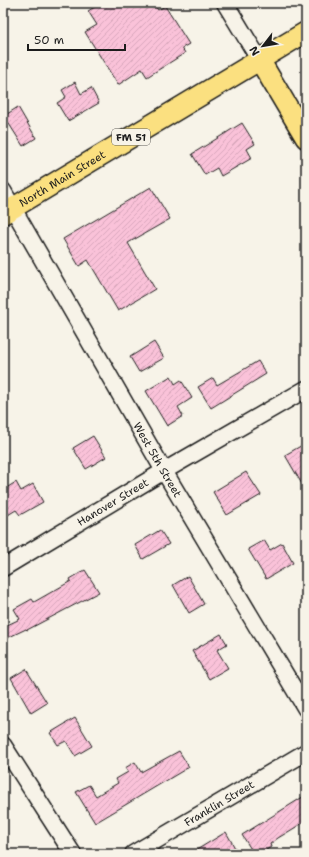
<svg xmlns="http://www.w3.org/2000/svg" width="309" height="857" viewBox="0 0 309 857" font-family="'Shantell Sans',sans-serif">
  <defs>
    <pattern id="building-hatch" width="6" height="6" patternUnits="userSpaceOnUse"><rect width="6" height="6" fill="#fac2d9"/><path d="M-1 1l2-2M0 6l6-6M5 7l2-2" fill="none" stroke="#d6a6ba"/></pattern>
  </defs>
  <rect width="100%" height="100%" fill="#f7f3e8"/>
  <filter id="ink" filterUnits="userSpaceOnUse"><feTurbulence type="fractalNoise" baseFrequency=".025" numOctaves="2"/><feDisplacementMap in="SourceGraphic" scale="8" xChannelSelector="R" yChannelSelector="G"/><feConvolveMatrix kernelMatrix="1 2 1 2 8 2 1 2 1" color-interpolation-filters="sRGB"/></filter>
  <g filter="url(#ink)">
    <path fill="url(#building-hatch)" stroke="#1c1c1c" d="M101 3H153L158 10 165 6 189 44 182 48 185 53 147 77 142 69 118 85 85 32 97 25 88 11Z
      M75 82 81 94 91 88 99 103 68 121 57 103 66 97 62 90Z
      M18 107 36 138 23 146 4 116Z
      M242 123 255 144 247 149 252 158 221 176 217 168 205 175 192 154Z
      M151 187 170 219 128 243 155 289 118 311 88 260 79 266 63 239Z
      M154 342 164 358 139 372 130 357Z
      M258 361 266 374 211 408 198 387 213 378 217 385Z
      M171 376 175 384 181 380 192 398 178 407 183 416 167 426 146 391Z
      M93 436 106 457 86 469 73 448Z
      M306 443V491L285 455Z
      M246 472 261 495 227 515 213 492Z
      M16 482 21 491 33 484 43 502 20 515 16 510 3 518V490Z
      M160 530 169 544 143 559 135 545Z
      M264 540 270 550 282 543 293 563 266 579 248 549Z
      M85 570 99 592 27 630 26 629 3 640V627L20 619 14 609 32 599 34 602 71 581 70 579Z
      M188 576 204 604 189 613 173 585Z
      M221 634 227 644 217 650 228 668 209 679 192 651Z
      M26 669 47 703 31 713 11 678Z
      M75 718 92 746 75 756 66 741 58 745 50 733Z
      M179 751 189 767 95 823 76 792 89 785 96 796 118 783 116 779 128 772 125 768 135 762 141 772Z
      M306 795V821L278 838 270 844 271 847 260 854H254L242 835Z
      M226 832 235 848 225 854H190Z"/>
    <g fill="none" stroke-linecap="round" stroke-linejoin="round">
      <defs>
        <g id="minor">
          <path d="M225 3 259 59"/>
          <path id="s1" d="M3 191 164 471 306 709"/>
          <path id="s2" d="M3 568 164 471 306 389"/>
          <path d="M3 745 73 854"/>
          <path id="s3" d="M133 854 306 752"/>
        </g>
        <g id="major">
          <path d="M259 59 306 138"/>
          <path id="s4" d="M3 214 306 32"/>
        </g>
      </defs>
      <use href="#minor" stroke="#1c1c1c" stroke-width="19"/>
      <use href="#major" stroke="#1c1c1c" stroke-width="23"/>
      <use href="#minor" stroke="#f7f3e8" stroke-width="16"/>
      <use href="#major" stroke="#fbe080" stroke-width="20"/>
    </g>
  </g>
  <g text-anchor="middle" stroke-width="3" stroke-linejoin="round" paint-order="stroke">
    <rect fill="#f7f3e8" stroke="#5e5c59" stroke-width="1" x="112" y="129" width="38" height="16" rx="3"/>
    <g font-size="10" font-weight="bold" fill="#1c1c1c">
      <text x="131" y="141">FM 51</text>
    </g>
    <g font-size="11" fill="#1c1c1c" stroke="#f7f3e8">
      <text dy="4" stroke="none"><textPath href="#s4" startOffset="69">North Main Street</textPath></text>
      <text dy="4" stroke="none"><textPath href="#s1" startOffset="310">West 5th Street</textPath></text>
      <text dy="4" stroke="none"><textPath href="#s2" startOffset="128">Hanover Street</textPath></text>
      <text dy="4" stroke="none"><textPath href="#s3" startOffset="100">Franklin Street</textPath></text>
    </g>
  </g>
  <rect width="309" height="857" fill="none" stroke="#f7f3e8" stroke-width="16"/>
  <rect x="8" y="8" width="293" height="841" fill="none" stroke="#1c1c1c" stroke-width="1.5" filter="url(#ink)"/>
  <g transform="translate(263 46) rotate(239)" stroke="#f7f3e8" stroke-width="3" paint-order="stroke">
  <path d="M0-3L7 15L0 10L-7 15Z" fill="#1c1c1c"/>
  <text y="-6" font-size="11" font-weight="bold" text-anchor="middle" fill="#1c1c1c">N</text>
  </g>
  <path d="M28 44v6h97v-6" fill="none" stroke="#1c1c1c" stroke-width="2"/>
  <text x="34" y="44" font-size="12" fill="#1c1c1c" stroke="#f7f3e8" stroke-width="3" paint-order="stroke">50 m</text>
</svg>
